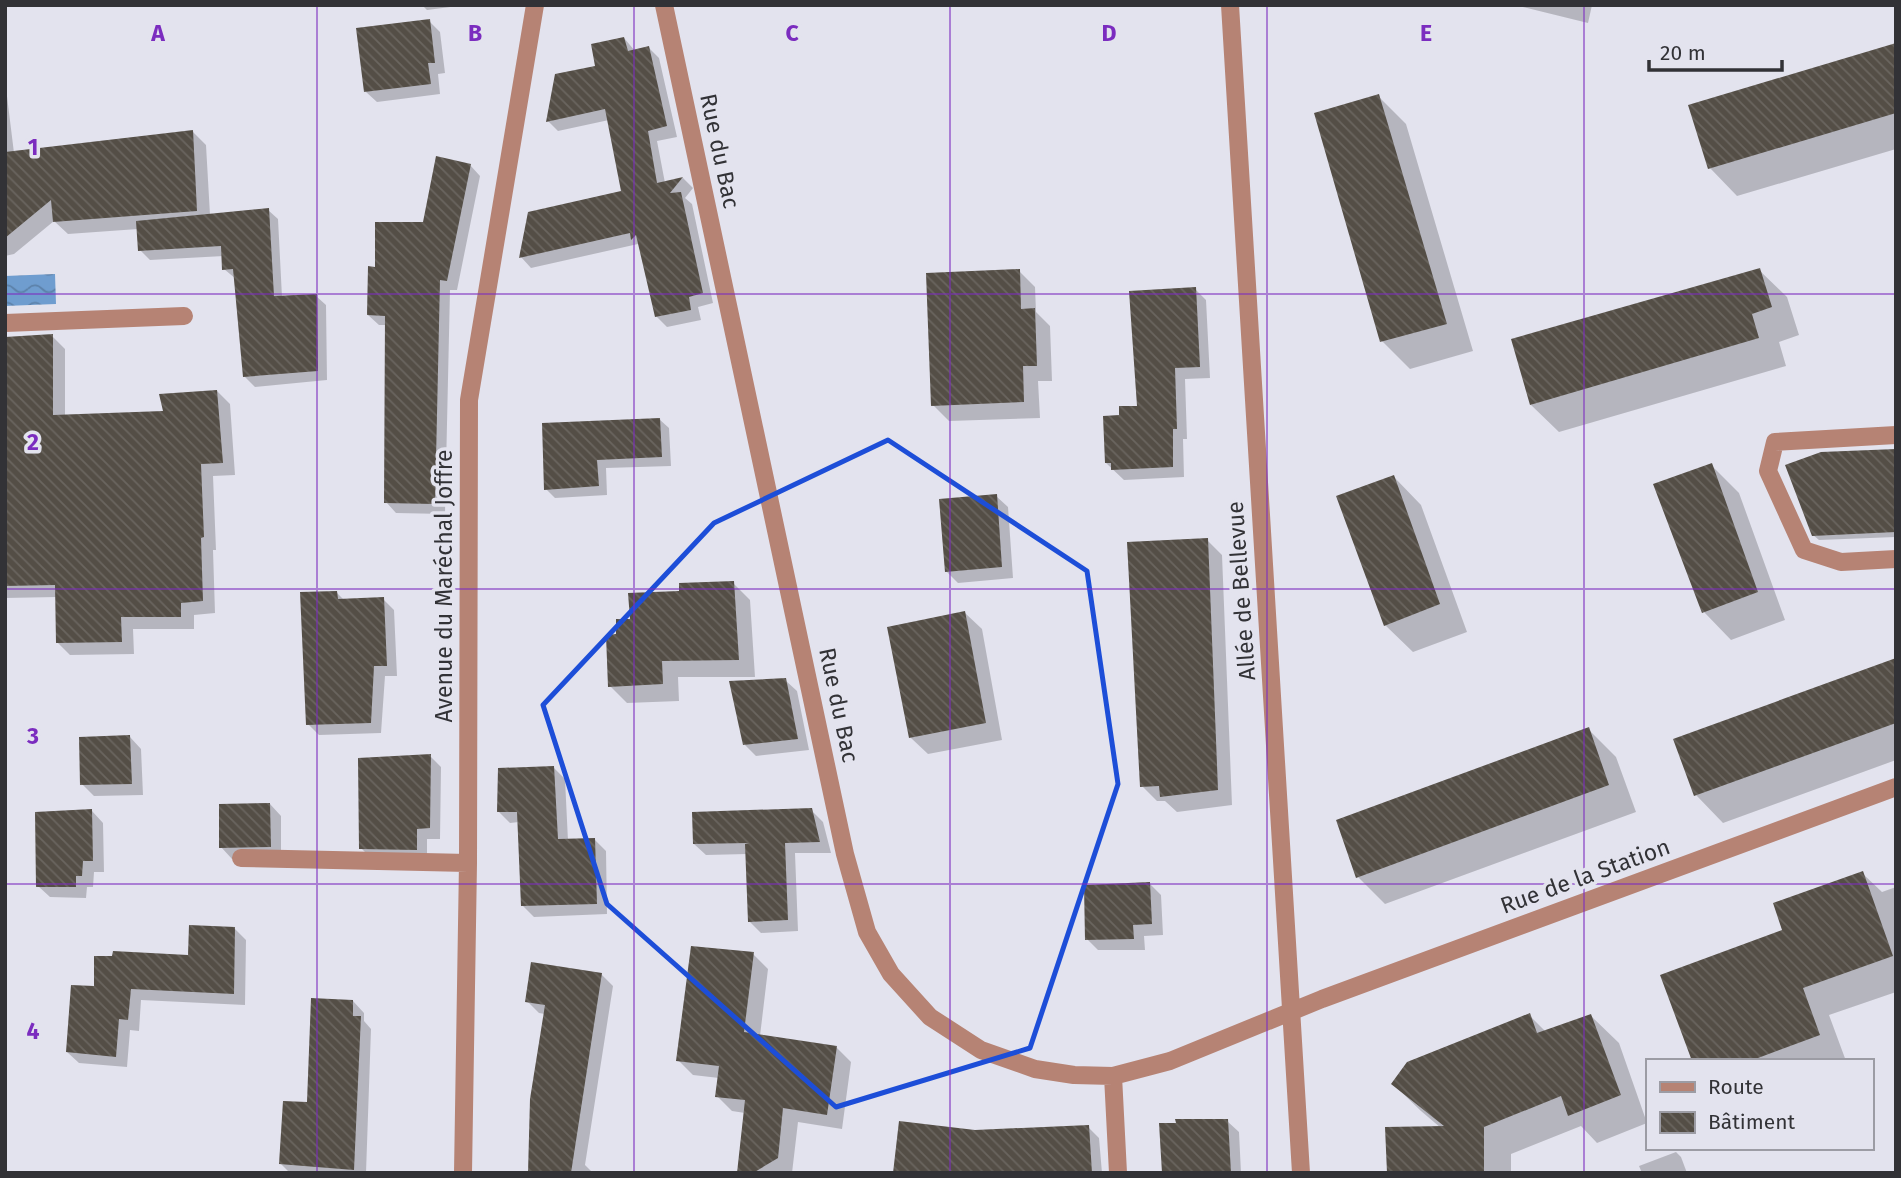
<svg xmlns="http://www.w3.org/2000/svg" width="1901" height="1178" viewBox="0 0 1901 1178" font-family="'Fira Sans',sans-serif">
  <defs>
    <pattern id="water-waves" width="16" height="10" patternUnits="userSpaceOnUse" patternTransform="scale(1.75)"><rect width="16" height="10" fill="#6f9dcf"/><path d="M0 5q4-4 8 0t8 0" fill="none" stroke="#5c81a9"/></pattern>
    <pattern id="building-back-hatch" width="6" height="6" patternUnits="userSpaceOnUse" patternTransform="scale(1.75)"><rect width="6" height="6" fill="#544e46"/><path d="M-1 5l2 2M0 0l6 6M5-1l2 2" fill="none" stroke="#6a655f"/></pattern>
  </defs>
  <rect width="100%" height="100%" fill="#e3e3ee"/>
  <path fill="url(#water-waves)" d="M55 274 56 304 5 306V276Z"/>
  <path fill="#0003" d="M422 5H466L427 10Z
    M1515 5H1592L1588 23Z
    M429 21 440 32 445 73 438 74 440 94 377 102 366 92Z
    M624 38 635 51 649 48 659 58 677 137 657 141 665 183 683 178 693 188 685 198 692 204 713 303 698 307 701 320 667 327 656 316 640 246 638 244 531 268 521 257 623 192 609 120 558 131 548 121Z
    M1896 44V149L1737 196 1710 168Z
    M5 80 14 153 193 132 206 145 210 215 268 210 278 219 282 297 316 296 326 305 327 380 255 387 245 377 236 279 224 269V256L150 260 140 250 138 229 68 234 54 221 14 254 5 256Z
    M1378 96 1406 124 1473 351 1410 369 1382 341Z
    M470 165 480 176 457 290H450L445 514 396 513 386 502V325H379L368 315 425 224Z
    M1759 270 1787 297 1799 335 1779 342 1786 366 1559 432 1531 405Z
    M1019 271 1035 287 1036 312 1050 326 1052 381H1038L1040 418 949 421 933 405Z
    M1195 289 1206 300 1210 378 1185 379 1187 439H1183L1184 477 1124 480 1106 463 1138 408Z
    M52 336 65 349V417L165 412 217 391 230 404 235 475 213 476 216 550H213L215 613 194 615V629H133L134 654 70 655 57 642V597L5 598V338Z
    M659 419 669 428 671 466 606 468 607 495 555 498 546 489Z
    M1896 451V537L1819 540 1813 535Z
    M1711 465 1739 493 1785 620 1731 640 1704 612Z
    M1394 477 1421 505 1467 632 1413 652 1385 625Z
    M996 496 1008 507 1013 578 958 583 946 571Z
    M1207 540 1222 555 1232 805 1177 812 1165 801H1157L1142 786Z
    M733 583 750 600 755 677H678L679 701 627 703 610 686 618 636 632 620 681 592Z
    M336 592 344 600 383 599 394 610 397 676H385L381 733 319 735 308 724Z
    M965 613 982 629 1002 740 928 754 911 738Z
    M1896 660V760L1723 823 1696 795 1675 740Z
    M785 680 797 691 809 750 756 756 745 745Z
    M1588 729 1616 757 1636 812 1385 904 1358 877Z
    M130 737 141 749 143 795 94 796 82 784Z
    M430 756 441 767 440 839H427V861L372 859 361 848Z
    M554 768 565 779 568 841 595 840 606 851 607 914 534 917 523 906 519 822 510 823 499 812Z
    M270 804 281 816V857L232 859 221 847Z
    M811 810 823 822 831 853H795L798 931 761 933 749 921 747 854 706 855 694 844Z
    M92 811 103 823 104 872H94L93 887H87L86 898 50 897 38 886Z
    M1862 873 1882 892 1896 887V992L1829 1015 1846 1061H1693L1784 931Z
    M1150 884 1161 895 1163 935 1144 936 1145 950H1098L1087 939Z
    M234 928 246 940 245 1005 141 1000 139 1031 130 1030 127 1067 79 1063 67 1052 95 988 114 958 190 957Z
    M753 954 768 969 760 1036 836 1047 851 1062 842 1129 798 1122 792 1173H739L745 1113 732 1111 717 1096 719 1078 693 1075 678 1060Z
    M601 974 613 986 585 1165 593 1173H530L545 1014 539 1013 527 1001Z
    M353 1001 364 1013V1021L371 1029 366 1173H290L281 1164Z
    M1529 1015 1546 1032 1591 1016 1619 1043 1647 1123 1597 1143 1581 1126 1511 1154V1173H1389L1441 1128 1421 1111 1393 1084Z
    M1227 1121 1239 1132 1241 1173H1164Z
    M1088 1127 1099 1138 1102 1173H895L975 1132Z
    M1676 1152 1681 1157 1687 1173H1642L1639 1166Z"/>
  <path fill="url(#building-back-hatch)" d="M430 19 435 63H428L431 84 364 92 356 28Z
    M624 37 628 51 649 46 667 126 648 131 657 183 683 177 670 193 681 192 703 293 689 297 691 310 655 317 636 235 631 240 630 233 519 258 528 212 621 191 605 109 546 122 555 74 595 66 591 44Z
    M1896 43V113L1708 169 1688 105Z
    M1379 94 1447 324 1380 342 1314 113Z
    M193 130 197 211 53 222 51 200 5 238V152Z
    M436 156 471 164 447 281 440 280 435 504 384 503 385 316 367 315 368 266 375 267V222H423Z
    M269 208 274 296 317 294 318 371 243 377 233 269 222 270 221 246 138 251 136 221Z
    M1760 268 1772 307 1752 314 1759 338 1530 405 1511 339Z
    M1020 269 1021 309 1035 308 1037 366H1023L1024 402 931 406 926 273Z
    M1196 287 1200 367 1175 368 1177 429H1173V467L1111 470V463H1105L1103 416 1119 415V406H1137L1129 291Z
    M53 334V415L163 411 159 394 217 390 223 463 201 464 204 537 201 538 203 601 181 603V617H121L122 642 56 643 55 585 5 586V337Z
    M660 418 662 457 597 460 599 486 544 490 542 423Z
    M1896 449V532L1812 536 1785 465 1821 452Z
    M1712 463 1758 592 1702 613 1653 484Z
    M1394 475 1440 604 1384 626 1336 496Z
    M997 494 1002 567 945 572 939 499Z
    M1208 538 1218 790 1160 797 1159 786 1140 787 1127 542Z
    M734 581 739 660 662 661 663 684 608 687 606 635 616 634V619H630L628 593 679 591V583Z
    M337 591 338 599 384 597 387 666H374L371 723 306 725 300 592Z
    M965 611 986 723 909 738 887 627Z
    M1896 658V723L1694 796 1673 739Z
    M786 678 798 739 743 745 729 681Z
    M1589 727 1609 785 1356 878 1336 820Z
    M130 735 132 784 80 785 79 737Z
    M431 754 430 828 417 829V850L359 849 358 758Z
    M554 766 558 839 595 838 597 904 521 906 517 812H497L498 768Z
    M270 803 271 847 219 848V804Z
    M812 808 820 842 785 843 788 920 748 922 745 844 749 843 693 844 692 812Z
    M92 809 93 861H83L82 876H76V887H36L35 812Z
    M1863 871 1893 956 1803 988 1820 1035 1750 1061H1692L1660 975 1782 930 1773 903Z
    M1150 882 1152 924 1133 925 1134 939 1085 940 1084 885Z
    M189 925 235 927 234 994 131 989 128 1020 119 1019 116 1057 66 1052 71 985 94 986V956H112L113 951 188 955Z
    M691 946 754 952 744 1032 837 1046 827 1115 783 1108 778 1158 753 1173H737L745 1100 715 1097 719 1066 676 1061Z
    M531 962 602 973 571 1173H528L530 1099 545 1005 525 1002Z
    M311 998 353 1000V1016H361L354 1170 279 1164 283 1101 307 1102Z
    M1530 1013 1537 1033 1591 1014 1621 1095 1568 1116 1561 1096 1484 1127V1173H1387L1385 1127 1444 1126 1391 1084 1407 1062Z
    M1175 1119H1228L1231 1173H1162L1159 1123H1176Z
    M899 1121 975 1130 1089 1125 1092 1173H893Z"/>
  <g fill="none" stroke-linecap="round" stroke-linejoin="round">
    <path stroke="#b68374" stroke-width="18" d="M664 5 845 854 867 932 891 974 930 1017 981 1050 1035 1069 1074 1075 1113 1076 1170 1061 1322 999 1896 787
      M1230 5 1301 1173
      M5 323 184 316
      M1896 435 1775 442 1768 471 1804 550 1841 562 1896 559
      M241 858 468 863
      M1113 1076 1118 1173
      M463 1173 468 863 469 400 535 5"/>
  </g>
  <path fill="none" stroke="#1d4ed8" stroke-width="5" stroke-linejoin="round" d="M888 440 1087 571 1118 784 1030 1048 836 1107 607 904 543 705 714 523Z"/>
  <path fill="none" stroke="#7b2cbf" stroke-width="2" stroke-opacity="0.55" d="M317 5V1173M634 5V1173M950 5V1173M1267 5V1173M1584 5V1173M5 294H1896M5 589H1896M5 884H1896"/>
  <g text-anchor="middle" stroke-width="7" stroke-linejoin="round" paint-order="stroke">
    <g font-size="23" fill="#323236" stroke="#e3e3ee">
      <text transform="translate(720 151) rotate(78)" y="8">Rue du Bac</text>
      <text transform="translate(444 586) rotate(-90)" y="8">Avenue du Maréchal Joffre</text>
      <text transform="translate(1241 591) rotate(-94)" y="8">Allée de Bellevue</text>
      <text transform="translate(839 705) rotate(78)" y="8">Rue du Bac</text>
      <text transform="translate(1585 876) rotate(-20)" y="8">Rue de la Station</text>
    </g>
  </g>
  <g font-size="23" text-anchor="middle" font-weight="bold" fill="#7b2cbf" stroke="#e3e3ee" stroke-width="7" stroke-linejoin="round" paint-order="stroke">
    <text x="158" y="41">A</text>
    <text x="475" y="41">B</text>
    <text x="792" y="41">C</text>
    <text x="1109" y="41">D</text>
    <text x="1426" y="41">E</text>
    <text x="33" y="155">1</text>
    <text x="33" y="450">2</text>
    <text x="33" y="744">3</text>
    <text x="33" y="1039">4</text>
  </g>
  <rect width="1901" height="1178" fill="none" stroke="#323236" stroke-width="14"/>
  <rect x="1646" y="1059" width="228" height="91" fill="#e3e3ee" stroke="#9c9ca4" stroke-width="2"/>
  <rect x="1660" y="1082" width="35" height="10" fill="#b68374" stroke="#9c9ca4" stroke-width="2"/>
  <text x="1708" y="1094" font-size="21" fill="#323236">Route</text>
  <rect x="1660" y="1112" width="35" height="21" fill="url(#building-back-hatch)" stroke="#9c9ca4" stroke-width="2"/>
  <text x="1708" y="1129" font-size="21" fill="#323236">Bâtiment</text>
  <path d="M1649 60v10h133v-10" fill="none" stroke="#323236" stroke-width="3.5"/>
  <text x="1660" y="60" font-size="21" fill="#323236" stroke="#e3e3ee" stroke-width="5" paint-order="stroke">20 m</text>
</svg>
